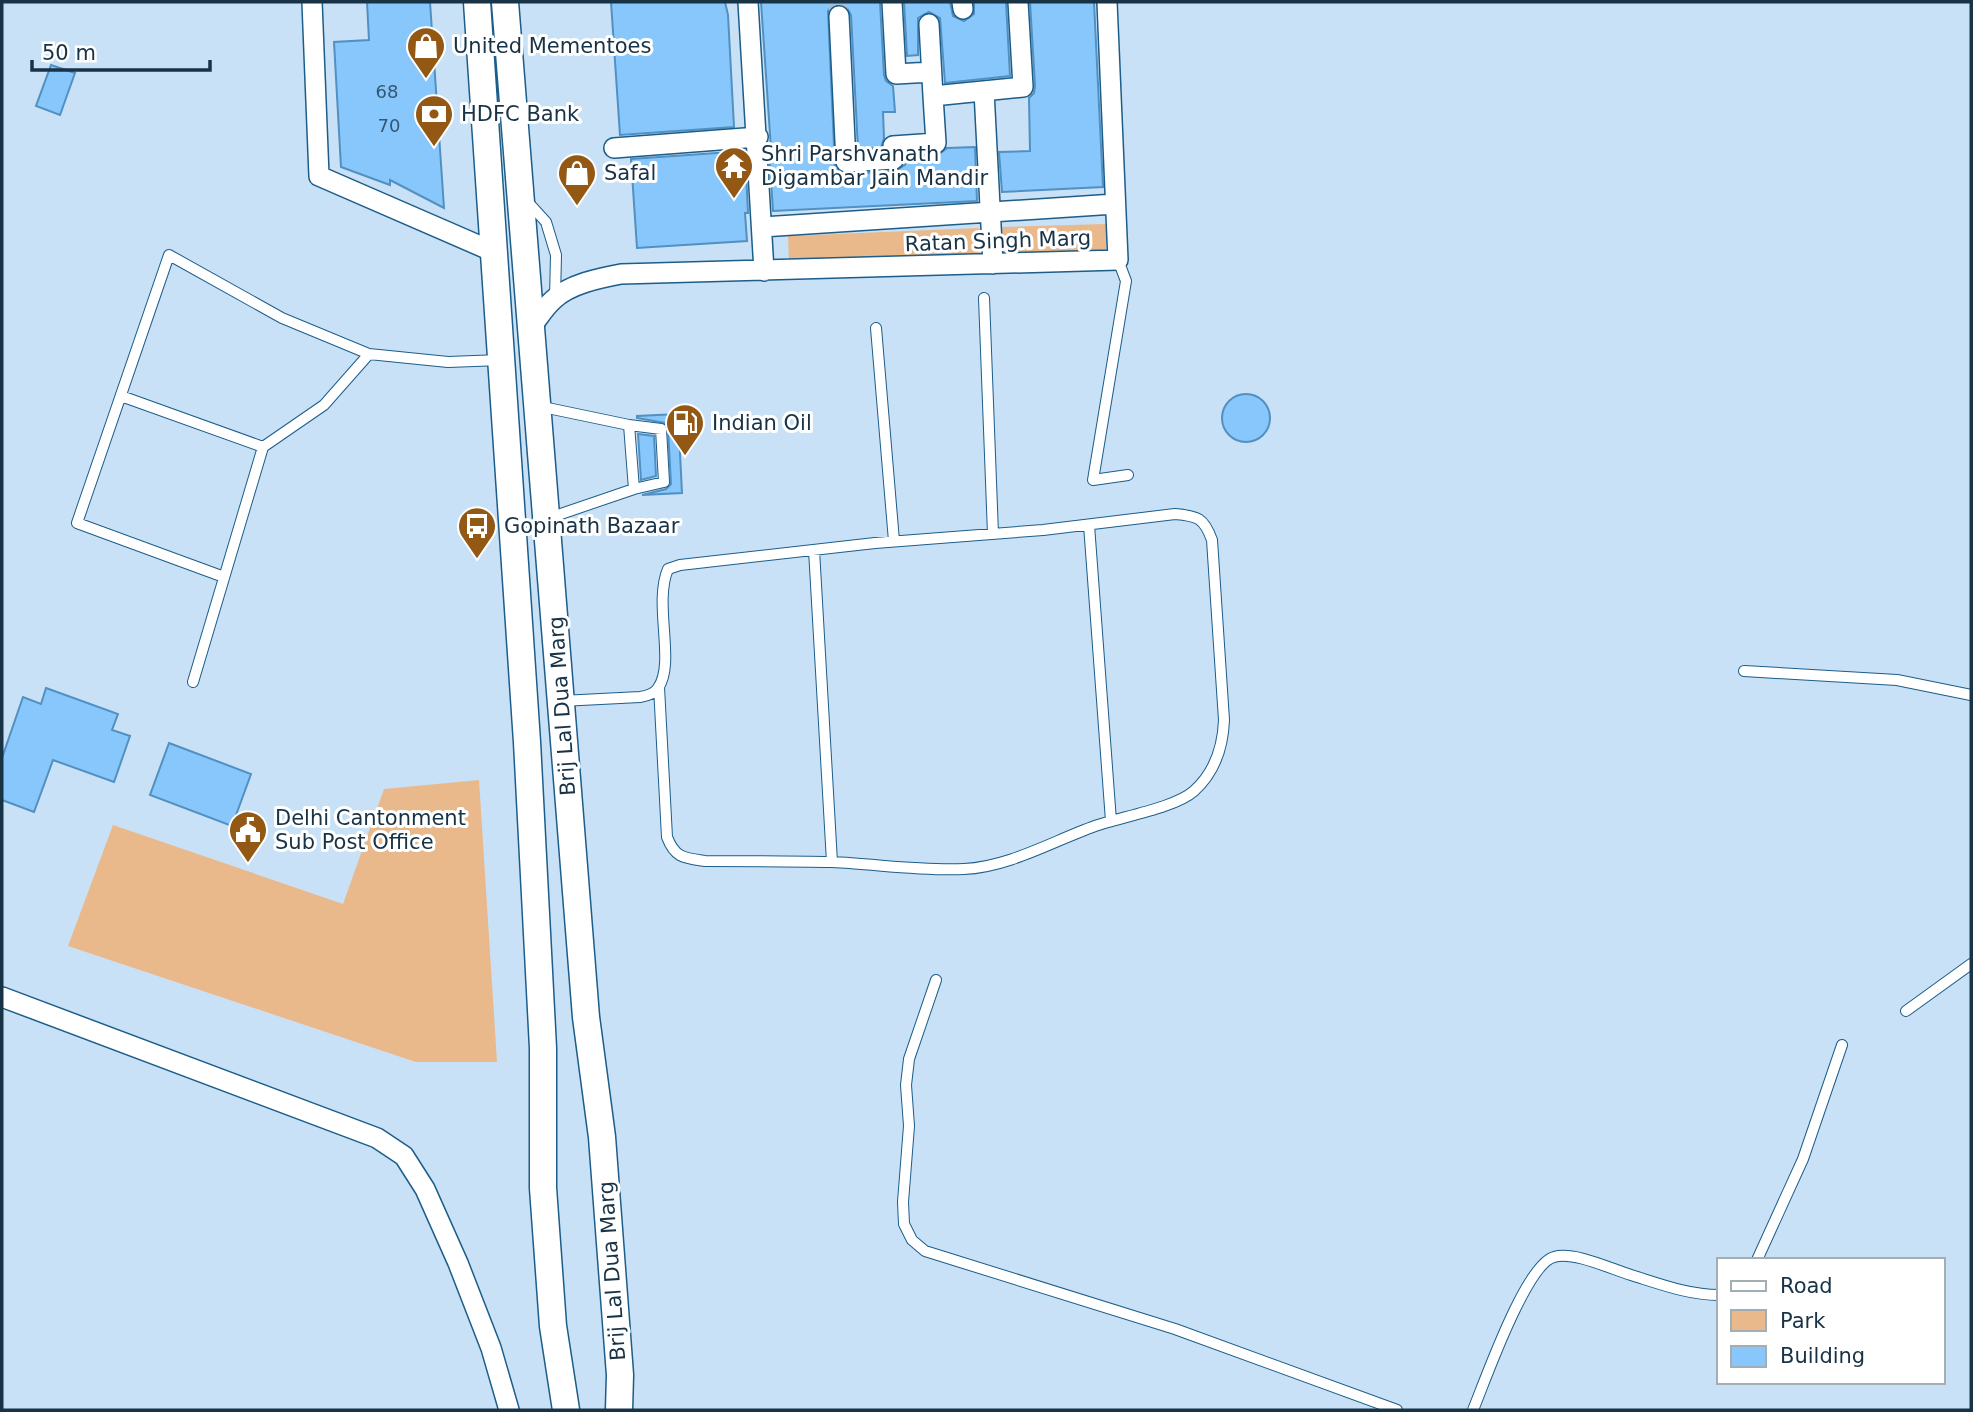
<svg xmlns="http://www.w3.org/2000/svg" width="1973" height="1412" viewBox="0 0 1973 1412" font-family="'DejaVu Sans',sans-serif">
  <rect width="100%" height="100%" fill="#c8e1f6"/>
  <path fill="#e9b98c" d="M1106 224V253L1003 256 1002 227Z
    M979 228 980 253 789 261 788 236Z
    M479 780 497 1062H416L68 946 113 825 343 904 384 789Z"/>
  <path fill="#88c7fb" stroke="#5290c1" stroke-width="2" d="M367 2H430L444 208 390 180V185L341 167 334 42 369 40Z
    M611 2H725L728 15 734 127 620 135Z
    M761 2H880L884 75 886 81 893 86 895 112H883L884 138 881 148 858 149 851 15 845 5 839 4 832 6 828 11 835 168 840 173 847 174 895 171 905 165 906 157 938 155 947 148 975 147 977 201 773 211 769 149H771Z
    M904 2H950L953 16 964 21 974 14V2H1006L1010 76 945 83 940 18 929 12 918 18V55L907 56Z
    M1030 2H1094L1103 187 1002 192 999 152 1030 151 1029 98 1034 93 1035 86Z
    M51 65 75 73 60 115 36 106Z
    M745 151 748 213H745L747 241 637 248 631 159Z
    M1222 418a24 24 0 1 1 48 0a24 24 0 1 1-48 0Z
    M678 414 682 493 642 495 666 489 671 484 668 429 665 423 637 418V416Z
    M638 434 654 436 656 476 641 480Z
    M46 688 118 714 112 730 130 736 114 782 53 760 34 812 2 800V758L23 697 41 704Z
    M169 743 251 774 232 826 150 795Z"/>
  <g fill="none" stroke-linecap="round" stroke-linejoin="round">
    <path stroke="#a5bed3" stroke-width="19" stroke-dasharray="19 10" stroke-linecap="butt" d="M838 2 839 16"/>
    <defs>
      <path id="lane" d="M526 200 546 222 556 255 555 298
        M1118 260 1126 281 1093 480 1128 475
        M984 298 993 534
        M876 328 894 541
        M121 396 263 447
        M538 406 629 425 634 489 549 518
        M629 425 661 429 664 482 634 489
        M1089 525 1111 821
        M814 550 832 862
        M224 577 77 523 169 255 282 318 369 354
        M1744 671 1897 680 1971 695
        M193 682 263 447 324 405 369 354 448 362 501 360
        M561 701 640 697C647 696 654 694 658 688 676 663 653 604 668 569L680 565 875 543 1043 530 1175 514C1198 516 1204 518 1212 540L1224 720C1223 747 1215 772 1194 791 1175 808 1120 817 1095 826 1053 841 1009 867 964 869 920 871 876 864 832 862 789 861 747 861 705 861 684 858 675 858 667 837L659 687
        M936 980 909 1059 906 1085 909 1126 903 1202 904 1224 912 1240 925 1251 1175 1329 1397 1410
        M1906 1011 1971 964
        M1757 1260 1803 1159 1842 1045
        M1473 1410C1485 1381 1526 1264 1554 1257 1574 1251 1611 1269 1631 1275 1660 1284 1689 1295 1719 1295"/>
      <path id="street" d="M312 2 319 176 494 252
        M748 2 764 271
        M892 2 896 74 931 72
        M962 2 963 9
        M839 16 846 162 894 159 893 146 936 143 933 96
        M929 24 933 96 1023 87 1018 2
        M984 91 993 264
        M614 148 758 137
        M762 227 1115 204
        M532 326C539 317 545 307 553 300 569 284 600 278 621 274L1118 260 1107 2
        M2 997 377 1138 404 1156 425 1189 458 1263 491 1348 509 1410"/>
      <path id="secondary" d="M477 2 527 742 543 1048V1188L553 1326 566 1410
        M505 2 586 1017 602 1137 620 1375 619 1410"/>
    </defs>
    <use href="#lane" stroke="#1c5d8a" stroke-width="12"/>
    <use href="#street" stroke="#1c5d8a" stroke-width="22"/>
    <use href="#secondary" stroke="#1c5d8a" stroke-width="29"/>
    <use href="#lane" stroke="#fff" stroke-width="10"/>
    <use href="#street" stroke="#fff" stroke-width="19"/>
    <use href="#secondary" stroke="#fff" stroke-width="26"/>
  </g>
  <defs>
    <symbol id="shop-pin" viewBox="-11 -11 22 30"><path d="M0 17L-7.5 6A9.5 9.5 0 1 1 7.5 6Z" fill="#925814" stroke="#fefffe"/><path d="M-5-2.5h2.3a2.7 3.5 0 0 1 5.4 0H5L5.5 6h-11ZM-1.5-2.5h3a1.5 2.3 0 0 0-3 0Z" fill="#fff"/></symbol>
    <symbol id="bank-pin" viewBox="-11 -11 22 30"><path d="M0 17L-7.5 6A9.5 9.5 0 1 1 7.5 6Z" fill="#925814" stroke="#fefffe"/><path d="M-6-4H6V4H-6ZM0-2.3a2.3 2.3 0 1 0 0 4.6a2.3 2.3 0 1 0 0-4.6Z" fill="#fff"/></symbol>
    <symbol id="temple-pin" viewBox="-11 -11 22 30"><path d="M0 17L-7.5 6A9.5 9.5 0 1 1 7.5 6Z" fill="#925814" stroke="#fefffe"/><path d="M0-6L5-2H3V0L6.5 2.5H4V6H1.5V3h-3V6H-4V2.5H-6.5L-3 0V-2H-5Z" fill="#fff"/></symbol>
    <symbol id="fuel-pin" viewBox="-11 -11 22 30"><path d="M0 17L-7.5 6A9.5 9.5 0 1 1 7.5 6Z" fill="#925814" stroke="#fefffe"/><path d="M-5.5-6h7V0h2V4h1.3V-2.5L3-4.5l.8-.8L6-3V5H2.5V1h-1V6h-7ZM-4.2-4.7v3.2H.2V-4.7Z" fill="#fff"/></symbol>
    <symbol id="bus-pin" viewBox="-11 -11 22 30"><path d="M0 17L-7.5 6A9.5 9.5 0 1 1 7.5 6Z" fill="#925814" stroke="#fefffe"/><path d="M-5-6H5V4H4V6H2V4H-2V6H-4V4H-5ZM-3.5-4V0h7V-4ZM-3.5 1.2v1.5H-2V1.2ZM2 1.2v1.5H3.5V1.2Z" fill="#fff"/></symbol>
    <symbol id="civic-pin" viewBox="-11 -11 22 30"><path d="M0 17L-7.5 6A9.5 9.5 0 1 1 7.5 6Z" fill="#925814" stroke="#fefffe"/><path d="M-.6-6.5H3V-4.5H.6V-3L4-1V1h2V6H-6V1h2V-1L-.6-3ZM-1.2 2.5V6h2.4V2.5Z" fill="#fff"/></symbol>
  </defs>
  <g fill-rule="evenodd">
    <use href="#shop-pin" x="404" y="24" width="44" height="60"/>
    <use href="#bank-pin" x="412" y="92" width="44" height="60"/>
    <use href="#temple-pin" x="712" y="144" width="44" height="60"/>
    <use href="#shop-pin" x="555" y="151" width="44" height="60"/>
    <use href="#fuel-pin" x="663" y="401" width="44" height="60"/>
    <use href="#bus-pin" x="455" y="504" width="44" height="60"/>
    <use href="#civic-pin" x="226" y="808" width="44" height="60"/>
  </g>
  <g text-anchor="middle" stroke-width="6" stroke-linejoin="round" paint-order="stroke">
    <g font-size="18" fill="#345773">
      <text x="387" y="98">68</text>
      <text x="389" y="132">70</text>
    </g>
    <g font-size="21" fill="#183246" stroke="#fefffe" text-anchor="start">
      <text x="453" y="53">United Mementoes</text>
      <text x="461" y="121">HDFC Bank</text>
      <text x="761" y="161">Shri Parshvanath<tspan x="761" dy="24">Digambar Jain Mandir</tspan></text>
      <text x="604" y="180">Safal</text>
      <text x="712" y="430">Indian Oil</text>
      <text x="504" y="533">Gopinath Bazaar</text>
      <text x="275" y="825">Delhi Cantonment<tspan x="275" dy="24">Sub Post Office</tspan></text>
    </g>
    <g font-size="21" fill="#183246" stroke="#fefffe">
      <text transform="translate(998 241) rotate(-2)" y="7">Ratan Singh Marg</text>
      <text transform="translate(562 706) rotate(-94)" y="7">Brij Lal Dua Marg</text>
      <text transform="translate(612 1271) rotate(-94)" y="7">Brij Lal Dua Marg</text>
    </g>
  </g>
  <rect width="1973" height="1412" fill="none" stroke="#183246" stroke-width="7"/>
  <rect x="1717" y="1258" width="228" height="126" fill="#fefffe" stroke="#a2adb4" stroke-width="2"/>
  <rect x="1731" y="1281" width="35" height="10" fill="#ffffff" stroke="#a2adb4" stroke-width="2"/>
  <text x="1780" y="1293" font-size="21" fill="#183246">Road</text>
  <rect x="1731" y="1310" width="35" height="21" fill="#e9b98c" stroke="#a2adb4" stroke-width="2"/>
  <text x="1780" y="1328" font-size="21" fill="#183246">Park</text>
  <rect x="1731" y="1346" width="35" height="21" fill="#88c7fb" stroke="#a2adb4" stroke-width="2"/>
  <text x="1780" y="1363" font-size="21" fill="#183246">Building</text>
  <path d="M32 60v10h178v-10" fill="none" stroke="#183246" stroke-width="3.5"/>
  <text x="42" y="60" font-size="21" fill="#183246" stroke="#fefffe" stroke-width="5" paint-order="stroke">50 m</text>
</svg>
